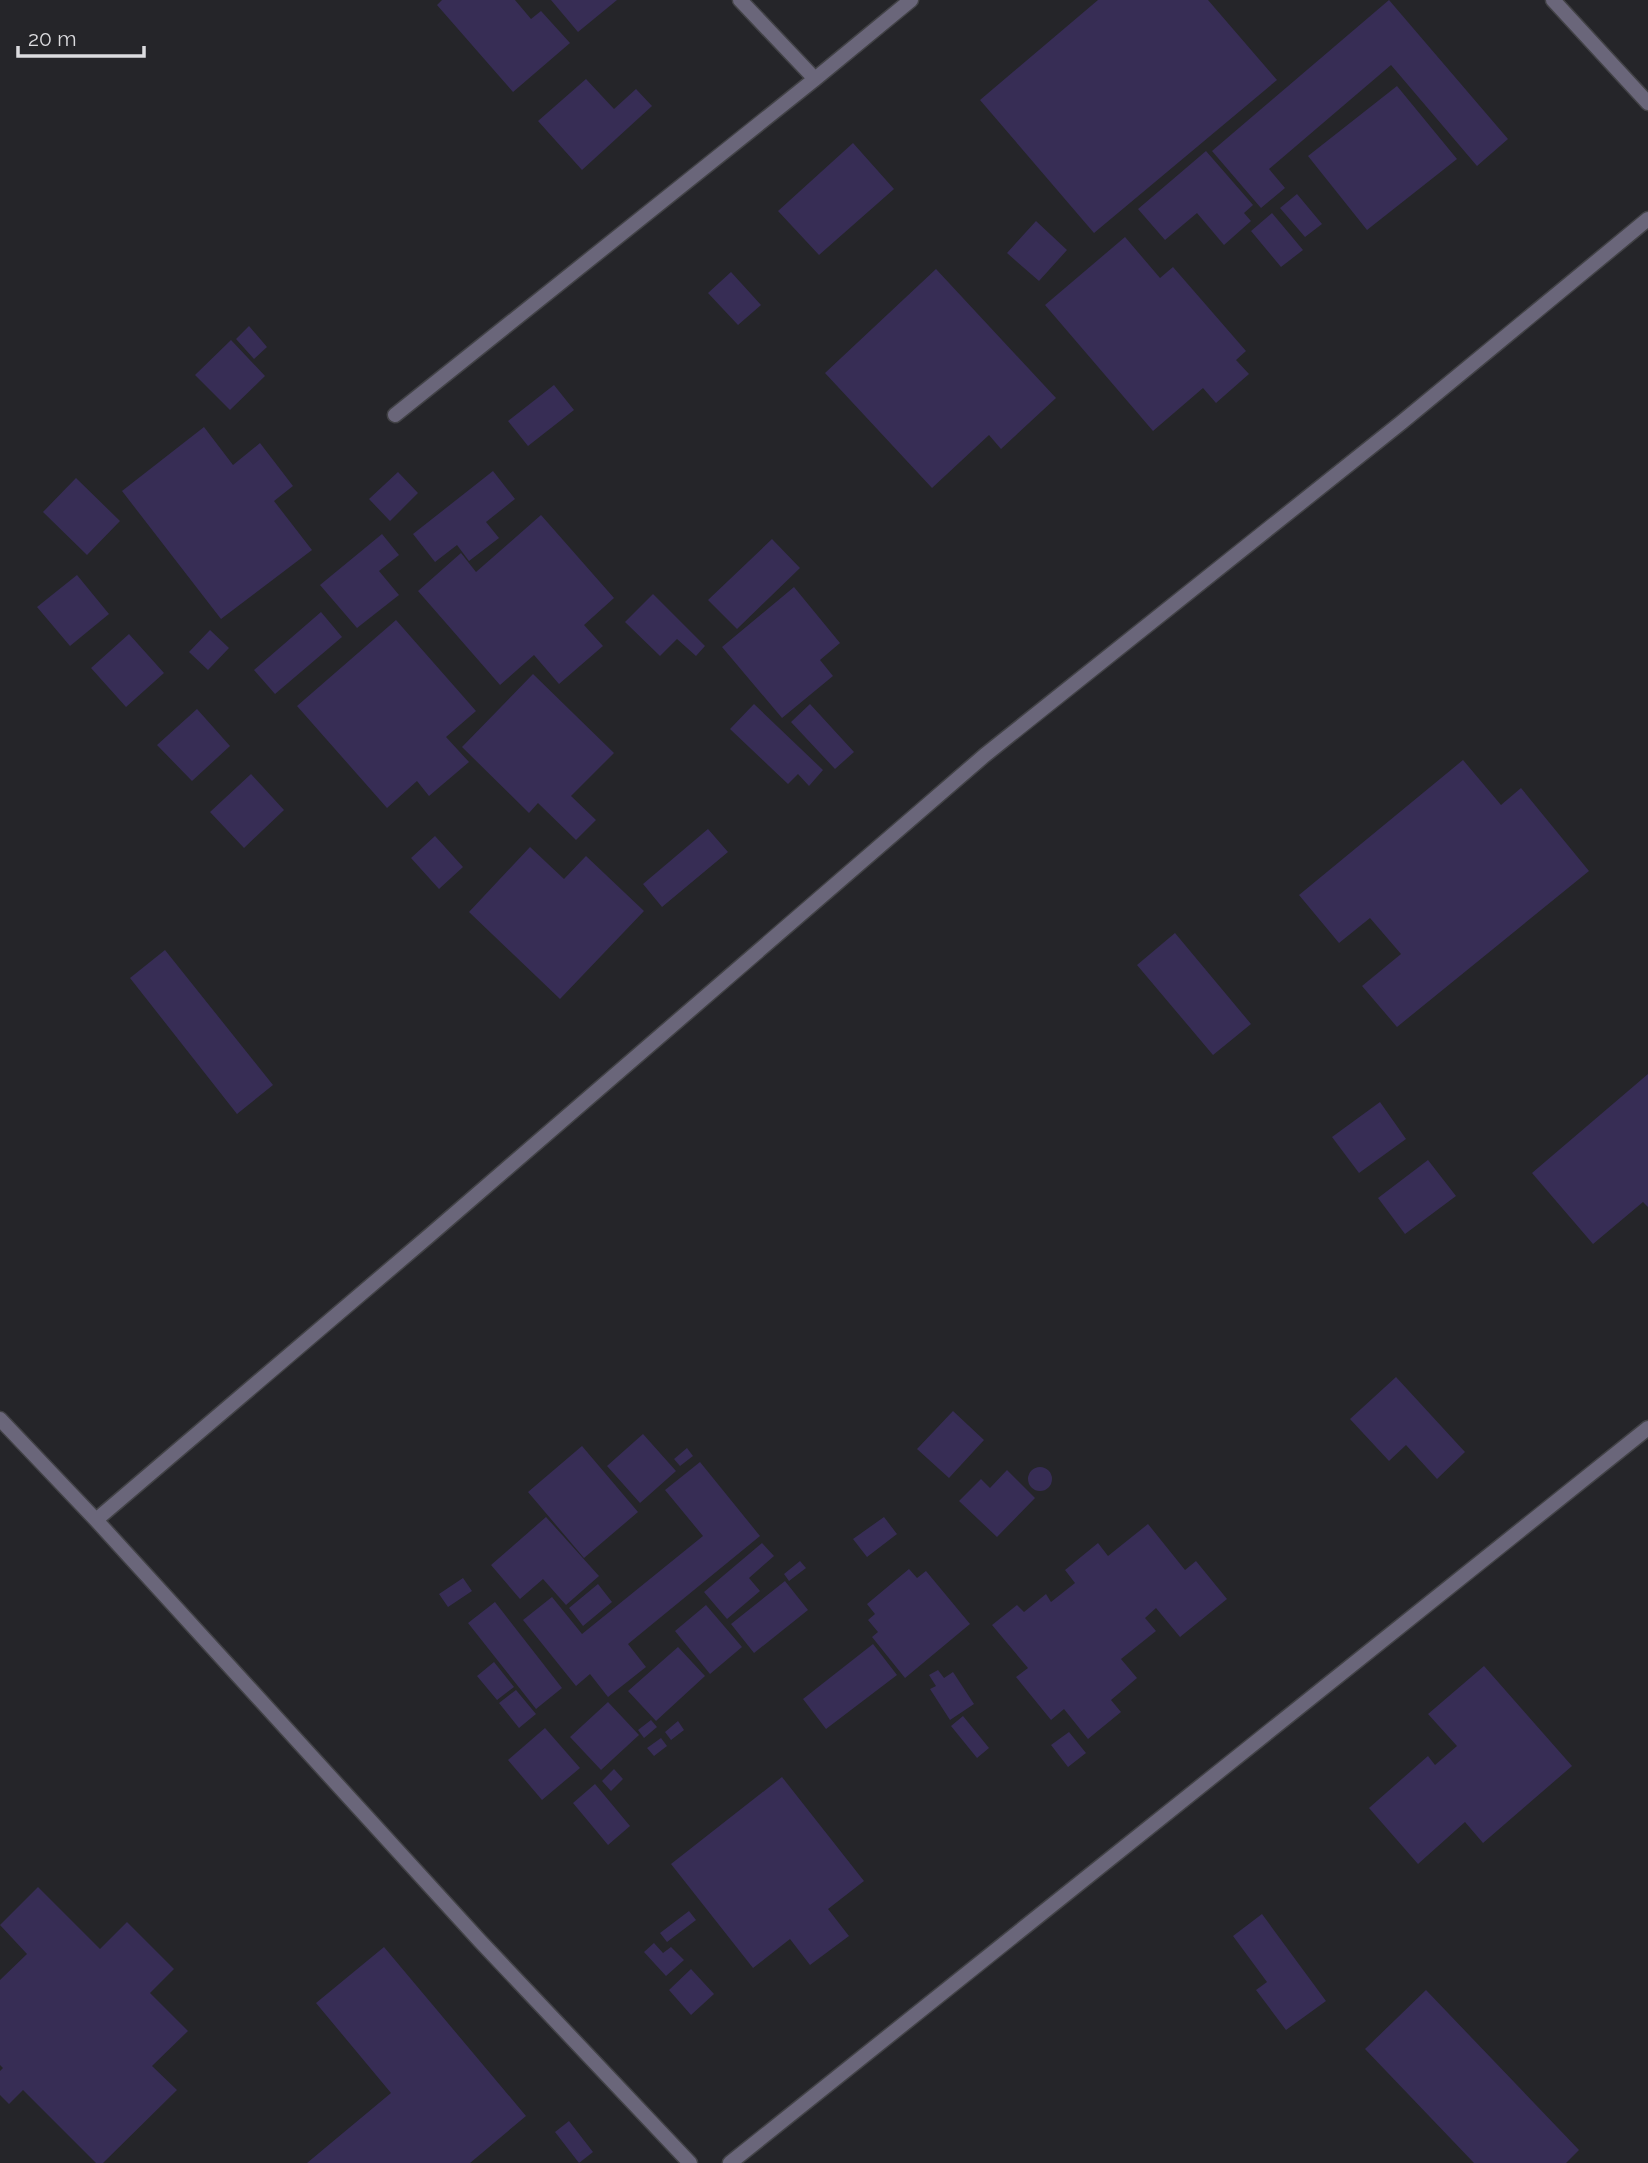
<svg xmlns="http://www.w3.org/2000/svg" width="1648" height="2163" viewBox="0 0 1648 2163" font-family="Raleway,sans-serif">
  <rect width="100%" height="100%" fill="#252529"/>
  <path fill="#372d55" d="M442 0H515L531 19 541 11 570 43 513 92 437 5Z
    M551 0H617L578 32Z
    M1098 0H1208L1277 80 1094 233 980 100Z
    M1389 0 1508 139 1477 166 1391 65 1269 169 1285 188 1261 208 1212 151Z
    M586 79 614 109 636 89 652 106 582 170 538 121Z
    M1397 86 1457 159 1367 230 1308 156Z
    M853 143 894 189 819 255 778 211Z
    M1206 151 1253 205 1244 213 1251 221 1224 245 1197 213 1165 240 1138 209Z
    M1297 194 1322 224 1305 237 1280 208Z
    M1272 213 1303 250 1281 267 1251 231Z
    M1036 221 1067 250 1039 281 1007 253Z
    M1125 237 1160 278 1173 267 1246 351 1236 360 1249 374 1216 403 1203 388 1153 431 1045 305Z
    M936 269 1056 398 1001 449 989 435 932 488 825 373Z
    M731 272 761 305 738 325 708 293Z
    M249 326 267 347 254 359 236 339Z
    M231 340 265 376 230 410 195 375Z
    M554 385 574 410 528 446 508 421Z
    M204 427 233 465 260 443 293 486 274 501 312 550 221 619 122 491Z
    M493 471 515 499 486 522 499 538 469 561 457 545 435 562 413 534Z
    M398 472 418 493 390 521 369 499Z
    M76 478 120 521 87 555 43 512Z
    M541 515 614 598 584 625 603 646 559 684 534 655 500 685 418 591 461 553 476 572Z
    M382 534 399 555 379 571 399 595 357 628 320 585Z
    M772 539 800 568 737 629 708 600Z
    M77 575 109 614 70 646 37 607Z
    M794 587 840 643 820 660 833 676 782 718 722 647Z
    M653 594 705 646 696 656 677 639 660 656 625 622Z
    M321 612 342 637 275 694 254 670Z
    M396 620 476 711 446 737 469 762 429 796 417 781 387 808 297 706Z
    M210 630 229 648 208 670 189 652Z
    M129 634 164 673 126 707 91 668Z
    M533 674 614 753 571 796 596 820 576 840 538 803 529 813 462 747Z
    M754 704 823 770 809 786 798 774 788 784 730 729Z
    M810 704 854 752 835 769 791 722Z
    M197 709 230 746 192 781 157 745Z
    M1463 760 1501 805 1521 788 1589 871 1397 1027 1362 986 1401 954 1370 918 1339 943 1299 895Z
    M251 774 284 810 244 848 210 812Z
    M708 829 728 852 662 907 643 884Z
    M435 836 463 867 439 889 411 858Z
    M530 847 564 879 586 856 644 911 560 999 469 912Z
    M1175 933 1251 1024 1213 1055 1137 965Z
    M165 950 273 1085 237 1114 130 978Z
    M1648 1074V1207L1643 1202 1593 1244 1532 1173Z
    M1380 1102 1406 1139 1359 1173 1332 1137Z
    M1428 1160 1456 1196 1405 1234 1378 1198Z
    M1396 1377 1465 1452 1437 1479 1406 1445 1389 1461 1350 1419Z
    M953 1411 984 1440 949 1478 917 1449Z
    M643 1434 676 1471 640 1503 607 1466Z
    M582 1446 638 1512 584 1558 528 1492Z
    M687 1448 693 1456 680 1466 674 1459Z
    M700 1462 760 1536 628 1644 646 1667 608 1697 590 1674 576 1686 523 1620 552 1597 582 1634 703 1536 665 1490Z
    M1028 1479a12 12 0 1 1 24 0a12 12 0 1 1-24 0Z
    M1007 1470 1035 1498 997 1537 959 1501 981 1479 990 1488Z
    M546 1517 599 1576 566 1605 543 1579 520 1599 491 1565Z
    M884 1517 897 1534 867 1557 853 1539Z
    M1148 1524 1185 1570 1196 1561 1227 1599 1180 1637 1156 1608 1145 1618 1156 1631 1121 1659 1137 1678 1111 1700 1121 1712 1088 1739 1064 1709 1051 1720 1016 1677 1028 1668 992 1625 1017 1605 1024 1612 1046 1594 1051 1602 1075 1583 1065 1570 1098 1543 1108 1556Z
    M762 1543 774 1556 749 1578 760 1591 727 1619 704 1592Z
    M800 1561 806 1568 789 1581 784 1574Z
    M909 1569 917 1578 926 1571 970 1624 905 1678 872 1637 878 1632 868 1620 875 1614 867 1604Z
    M463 1578 472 1591 448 1607 439 1594Z
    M785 1581 808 1610 754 1653 731 1624Z
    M598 1584 612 1602 583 1626 569 1608Z
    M495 1602 562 1688 536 1709 468 1623Z
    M706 1605 742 1647 710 1674 675 1631Z
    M873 1644 897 1675 826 1729 803 1699Z
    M678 1647 705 1676 656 1721 628 1691Z
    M494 1662 514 1687 497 1700 477 1676Z
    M1484 1666 1572 1766 1483 1843 1465 1822 1418 1864 1369 1808 1428 1756 1435 1765 1457 1746 1428 1714Z
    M938 1670 944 1678 953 1672 974 1704 950 1720 930 1689 936 1686 929 1675Z
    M516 1690 536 1714 519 1728 499 1703Z
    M608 1702 639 1735 601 1770 570 1737Z
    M963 1716 989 1748 977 1758 951 1726Z
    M651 1720 657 1727 644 1738 638 1730Z
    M678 1721 684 1730 671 1740 665 1732Z
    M545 1728 580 1768 542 1800 508 1760Z
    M1069 1732 1086 1753 1068 1767 1051 1745Z
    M661 1738 667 1746 654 1756 647 1748Z
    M614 1769 623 1779 611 1791 602 1781Z
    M782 1777 864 1881 828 1909 849 1936 810 1965 790 1939 753 1968 671 1864Z
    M595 1784 630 1826 608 1845 573 1803Z
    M38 1887 100 1949 127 1922 174 1969 150 1993 188 2031 152 2066 177 2090 103 2163H96L23 2090 9 2104 0 2095V2071L3 2068 0 2065V1980L27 1954 0 1925Z
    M689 1911 696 1920 667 1942 660 1933Z
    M1262 1914 1326 2001 1286 2030 1256 1990 1267 1982 1233 1936Z
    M654 1943 663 1953 671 1947 684 1960 666 1976 644 1952Z
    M384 1947 526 2116 470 2163H307L391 2093 316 2003Z
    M691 1969 714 1994 691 2015 669 1990Z
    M1426 1990 1579 2150 1566 2163H1474L1365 2049Z
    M569 2121 593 2152 579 2163 555 2132Z"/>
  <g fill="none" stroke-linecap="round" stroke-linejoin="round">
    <defs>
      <path id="minor" d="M740 0 815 79
        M1553 0 1648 103
        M395 415 815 79 911 0
        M0 1419 96 1520 480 1941 690 2163
        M96 1520 430 1235 985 755 1402 422 1648 219"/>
      <path id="tertiary" d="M730 2163 1648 1428"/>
    </defs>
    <use href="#minor" stroke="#424246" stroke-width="17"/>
    <use href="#tertiary" stroke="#424246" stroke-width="17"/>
    <use href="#minor" stroke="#6a667a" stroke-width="14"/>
    <use href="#tertiary" stroke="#6a667a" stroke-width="14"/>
  </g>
  <path d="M18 46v10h126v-10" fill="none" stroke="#dcdcdf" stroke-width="3.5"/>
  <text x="28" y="46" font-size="21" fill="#dcdcdf" stroke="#252529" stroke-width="5" paint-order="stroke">20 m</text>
</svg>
